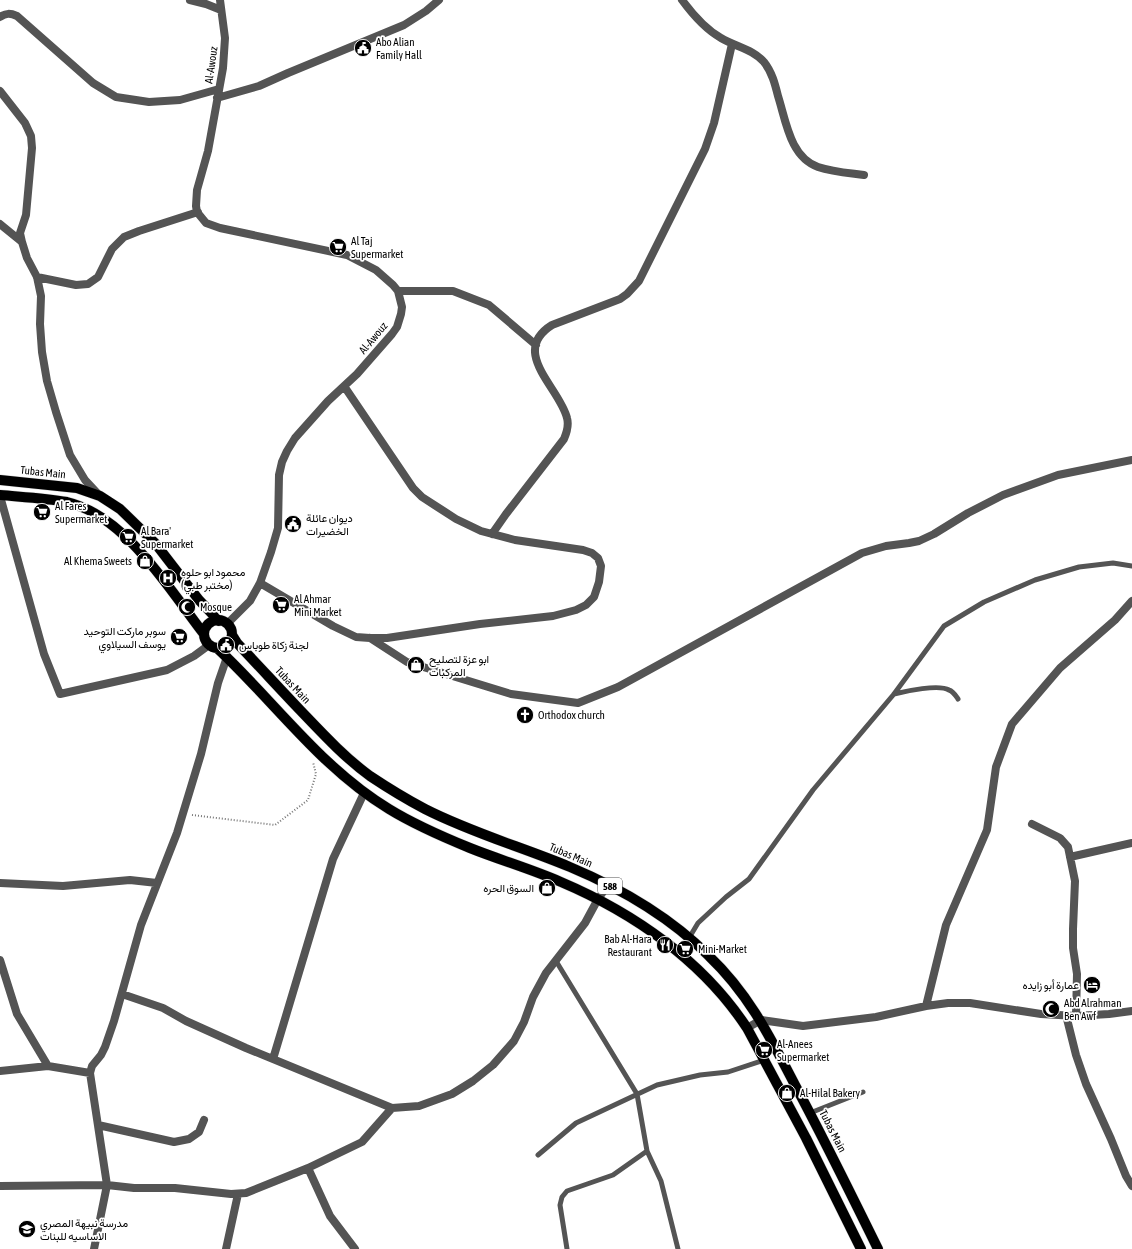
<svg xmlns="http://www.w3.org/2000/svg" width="1132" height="1249" viewBox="0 0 1132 1249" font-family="'Asap Condensed',Vazirmatn,sans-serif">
  <rect width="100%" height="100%" fill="#fff"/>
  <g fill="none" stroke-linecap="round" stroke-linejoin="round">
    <defs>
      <path id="primary" d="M0 480 77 488 100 496 120 509 155 543 199 600 219 621
        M0 495C22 497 45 498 67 502 126 516 169 589 204 634
        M204 634a14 14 0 1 1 28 0a14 14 0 1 1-28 0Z
        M232 635 237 643C258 665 279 688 300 710 322 733 344 757 370 776 388 788 406 799 425 809 472 833 522 847 570 867 620 888 671 918 709 956 749 994 770 1037 795 1085 824 1139 851 1194 878 1249
        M217 648C275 702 321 768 389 809 415 825 443 837 470 848 500 860 531 869 561 882 634 913 703 961 747 1028L806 1138 861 1249"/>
    </defs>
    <use href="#primary" stroke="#dbdbdb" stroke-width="11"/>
    <path stroke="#767676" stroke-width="2" stroke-dasharray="1 2" stroke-linecap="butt" d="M192 815 275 825 308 800 316 774 313 762"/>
    <path stroke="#545454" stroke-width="5" d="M894 694C906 691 939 684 949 690 953 691 956 696 958 699
      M689 938 698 923 726 897 749 879 813 790 894 694 944 626 984 602 1035 580 1079 567 1113 563 1132 566
      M556 961 637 1094 647 1151 613 1175 567 1191 562 1197 560 1205 567 1249
      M810 1113 863 1092
      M647 1151 661 1181 678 1249
      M538 1155 576 1123 657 1085 700 1075 728 1072 764 1060"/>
    <path stroke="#545454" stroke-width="8" d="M190 0 206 4 221 10
      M220 0 225 38 223 68 208 151 197 190 196 206 197 212 206 223 220 228 347 255 376 270 393 285 398 291 402 307 401 314 397 327 392 334 357 374 328 401 295 438 287 451 282 462 279 475 278 528 271 552 260 583 250 601 227 624
      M682 0C693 15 705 29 721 38 736 47 753 49 764 62 772 72 775 84 778 96 786 121 790 157 818 167 833 172 849 173 864 175
      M0 17C6 13 10 13 17 16L93 83 116 97 149 102 180 100 219 89
      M0 91 25 123 31 136 32 148 26 215 20 233 22 242
      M217 98 259 86 288 73 404 25 426 11 439 0
      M0 224 22 242 27 258 37 277 41 296 40 324 42 352 47 381 56 412 70 455 85 480 99 495
      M37 277 76 285 88 284 98 277 112 249 124 237 139 231 198 212
      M398 291H453L489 305 536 345
      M0 496 44 654 60 694 167 670 194 656 209 645
      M492 534 506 514 564 439C567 432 569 425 567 418 560 388 509 352 552 325L620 299 627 294 639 281 705 149 714 123 732 44
      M260 583 333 626 356 637 370 638H387L480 624 553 616 576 610 586 605 594 597 599 582 601 566 598 558 592 553 583 550 515 540 481 531 456 519 422 497 413 488 344 386
      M370 638 407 662 511 694 578 703 618 687 862 553 886 546 909 543 919 541 934 534 968 513 1003 495 1058 475 1132 460
      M1032 824 1060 838 1068 847 1075 881 1073 929V948L1077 974 1076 1016
      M1070 857 1132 843
      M0 883 63 886 130 880 157 883
      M0 960 17 1014 48 1066
      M122 994 163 1008 186 1021 246 1048 392 1108
      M926 1006 946 925 987 830 996 767 1012 724 1060 668 1115 620 1132 601
      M1066 1015 1076 1055 1086 1084 1111 1139 1126 1176 1132 1186
      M747 1028 761 1020 803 1026 876 1017 926 1006 948 1003H970L1041 1014 1076 1016 1109 1014 1132 1011
      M273 1059 333 859 364 793
      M0 1071 48 1066 90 1073
      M98 1125 174 1142 189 1139 199 1132 204 1120
      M308 1168 330 1216 355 1249
      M0 1186 107 1185 134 1188H175L231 1194 246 1193 308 1168 362 1142 392 1108 419 1106 452 1094 473 1081 493 1065 514 1041 524 1022 533 997 546 973 585 923 598 899 608 885
      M94 1249 107 1185 90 1073 92 1066 101 1055 105 1047 114 1021 141 925 177 833 201 754 218 683 227 657
      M226 1249 238 1194"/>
    <use href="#primary" stroke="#000" stroke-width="10"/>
  </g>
  <defs>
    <symbol id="civic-disc" viewBox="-11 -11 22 22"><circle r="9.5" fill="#000" stroke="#fff"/><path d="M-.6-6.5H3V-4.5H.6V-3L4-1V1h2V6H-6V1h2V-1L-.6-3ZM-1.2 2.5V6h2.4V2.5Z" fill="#fff"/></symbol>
    <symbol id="supermarket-disc" viewBox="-11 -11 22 22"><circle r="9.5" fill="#000" stroke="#fff"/><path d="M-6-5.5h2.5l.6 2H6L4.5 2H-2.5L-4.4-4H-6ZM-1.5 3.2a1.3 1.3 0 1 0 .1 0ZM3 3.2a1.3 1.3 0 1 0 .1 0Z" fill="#fff"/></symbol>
    <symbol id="shop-disc" viewBox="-11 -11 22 22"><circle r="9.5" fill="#000" stroke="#fff"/><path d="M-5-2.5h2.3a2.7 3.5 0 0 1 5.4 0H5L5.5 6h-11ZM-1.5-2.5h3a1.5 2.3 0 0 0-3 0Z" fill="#fff"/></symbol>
    <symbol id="hospital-disc" viewBox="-11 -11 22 22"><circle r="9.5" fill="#000" stroke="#fff"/><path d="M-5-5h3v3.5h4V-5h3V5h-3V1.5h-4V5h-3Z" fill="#fff"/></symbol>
    <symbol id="mosque-disc" viewBox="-11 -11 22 22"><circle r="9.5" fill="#000" stroke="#fff"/><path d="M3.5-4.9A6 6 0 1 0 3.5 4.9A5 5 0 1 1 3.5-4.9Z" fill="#fff"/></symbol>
    <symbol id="church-disc" viewBox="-11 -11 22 22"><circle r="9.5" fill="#000" stroke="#fff"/><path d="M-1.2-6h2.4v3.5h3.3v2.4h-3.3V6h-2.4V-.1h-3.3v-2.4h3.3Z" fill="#fff"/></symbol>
    <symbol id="restaurant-disc" viewBox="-11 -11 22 22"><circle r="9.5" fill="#000" stroke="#fff"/><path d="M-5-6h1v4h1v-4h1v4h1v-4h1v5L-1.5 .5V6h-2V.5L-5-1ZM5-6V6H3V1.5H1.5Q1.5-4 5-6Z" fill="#fff"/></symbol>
    <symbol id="hotel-disc" viewBox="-11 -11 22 22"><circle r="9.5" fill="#000" stroke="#fff"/><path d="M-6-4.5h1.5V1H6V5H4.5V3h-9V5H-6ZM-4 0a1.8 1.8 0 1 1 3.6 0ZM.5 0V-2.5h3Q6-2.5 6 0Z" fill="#fff"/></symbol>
    <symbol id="school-disc" viewBox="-11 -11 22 22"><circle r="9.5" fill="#000" stroke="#fff"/><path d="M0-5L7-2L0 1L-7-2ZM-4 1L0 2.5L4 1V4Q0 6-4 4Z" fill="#fff"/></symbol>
  </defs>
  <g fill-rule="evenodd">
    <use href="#civic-disc" x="353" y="38" width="20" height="20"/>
    <use href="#supermarket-disc" x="328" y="237" width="20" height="20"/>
    <use href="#supermarket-disc" x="32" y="502" width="20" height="20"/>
    <use href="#civic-disc" x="283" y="514" width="20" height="20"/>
    <use href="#supermarket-disc" x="118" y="527" width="20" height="20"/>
    <use href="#shop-disc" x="135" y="551" width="20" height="20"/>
    <use href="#hospital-disc" x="158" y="568" width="20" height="20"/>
    <use href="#supermarket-disc" x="271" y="595" width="20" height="20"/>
    <use href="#mosque-disc" x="177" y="597" width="20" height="20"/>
    <use href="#supermarket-disc" x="169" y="627" width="20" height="20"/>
    <use href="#civic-disc" x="216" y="635" width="20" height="20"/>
    <use href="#shop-disc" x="406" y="655" width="20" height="20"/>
    <use href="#church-disc" x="515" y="705" width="20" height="20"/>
    <use href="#shop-disc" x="537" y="878" width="20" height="20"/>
    <use href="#restaurant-disc" x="655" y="935" width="20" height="20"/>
    <use href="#supermarket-disc" x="675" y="939" width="20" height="20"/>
    <use href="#hotel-disc" x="1082" y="975" width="20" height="20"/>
    <use href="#mosque-disc" x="1041" y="999" width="20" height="20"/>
    <use href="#supermarket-disc" x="754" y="1040" width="20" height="20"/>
    <use href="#shop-disc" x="777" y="1083" width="20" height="20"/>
    <use href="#school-disc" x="17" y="1219" width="20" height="20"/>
  </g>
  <g text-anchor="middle" stroke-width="3.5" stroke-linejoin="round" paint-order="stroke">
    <rect fill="#fff" stroke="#4c4c4c" stroke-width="1" x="598" y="878" width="24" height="16" rx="3"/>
    <g font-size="10" font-weight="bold" fill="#000">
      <text x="610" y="890">588</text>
    </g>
    <g font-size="11" fill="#000" stroke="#fff" text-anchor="start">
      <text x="376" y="46">Abo Alian<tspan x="376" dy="13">Family Hall</tspan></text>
      <text x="351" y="245">Al Taj<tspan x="351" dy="13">Supermarket</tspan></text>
      <text x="55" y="510">Al Fares<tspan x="55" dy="13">Supermarket</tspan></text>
      <text x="306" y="522">ديوان عائلة<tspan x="306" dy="13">الخضيرات</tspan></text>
      <text x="141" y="535">Al Bara'<tspan x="141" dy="13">Supermarket</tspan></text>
      <text x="132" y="565" text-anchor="end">Al Khema Sweets</text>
      <text x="181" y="576">محمود ابو حلوه<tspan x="181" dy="13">(مختبر طبي)</tspan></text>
      <text x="294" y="603">Al Ahmar<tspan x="294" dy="13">Mini Market</tspan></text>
      <text x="200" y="611">Mosque</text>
      <text x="166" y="635" text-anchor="end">سوبر ماركت التوحيد<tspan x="166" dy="13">يوسف السيلاوي</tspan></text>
      <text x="239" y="649">لجنة زكاة طوباس</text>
      <text x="429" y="663">ابو عزة لتصليح<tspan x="429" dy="13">المركبات</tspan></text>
      <text x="538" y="719">Orthodox church</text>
      <text x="534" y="892" text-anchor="end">السوق الحره</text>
      <text x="652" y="943" text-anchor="end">Bab Al-Hara<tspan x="652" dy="13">Restaurant</tspan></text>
      <text x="698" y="953">Mini-Market</text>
      <text x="1079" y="989" text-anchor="end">عمارة أبو زايده</text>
      <text x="1064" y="1007">Abd Alrahman<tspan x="1064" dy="13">Ben Awf</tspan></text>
      <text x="777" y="1048">Al-Anees<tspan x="777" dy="13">Supermarket</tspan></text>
      <text x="800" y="1097">Al-Hilal Bakery</text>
      <text x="40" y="1227">مدرسة نبيهة المصري<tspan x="40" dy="13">الاساسيه للبنات</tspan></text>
    </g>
    <g font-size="11" fill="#000" stroke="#fff">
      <text transform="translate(211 65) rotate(-82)" y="4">Al-Awouz</text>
      <text transform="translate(373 338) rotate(-50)" y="4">Al-Awouz</text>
      <text transform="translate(43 472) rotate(6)" y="4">Tubas Main</text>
      <text transform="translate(293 685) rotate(47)" y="4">Tubas Main</text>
      <text transform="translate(571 855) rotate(23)" y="4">Tubas Main</text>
      <text transform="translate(833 1131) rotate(63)" y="4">Tubas Main</text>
    </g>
  </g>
</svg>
